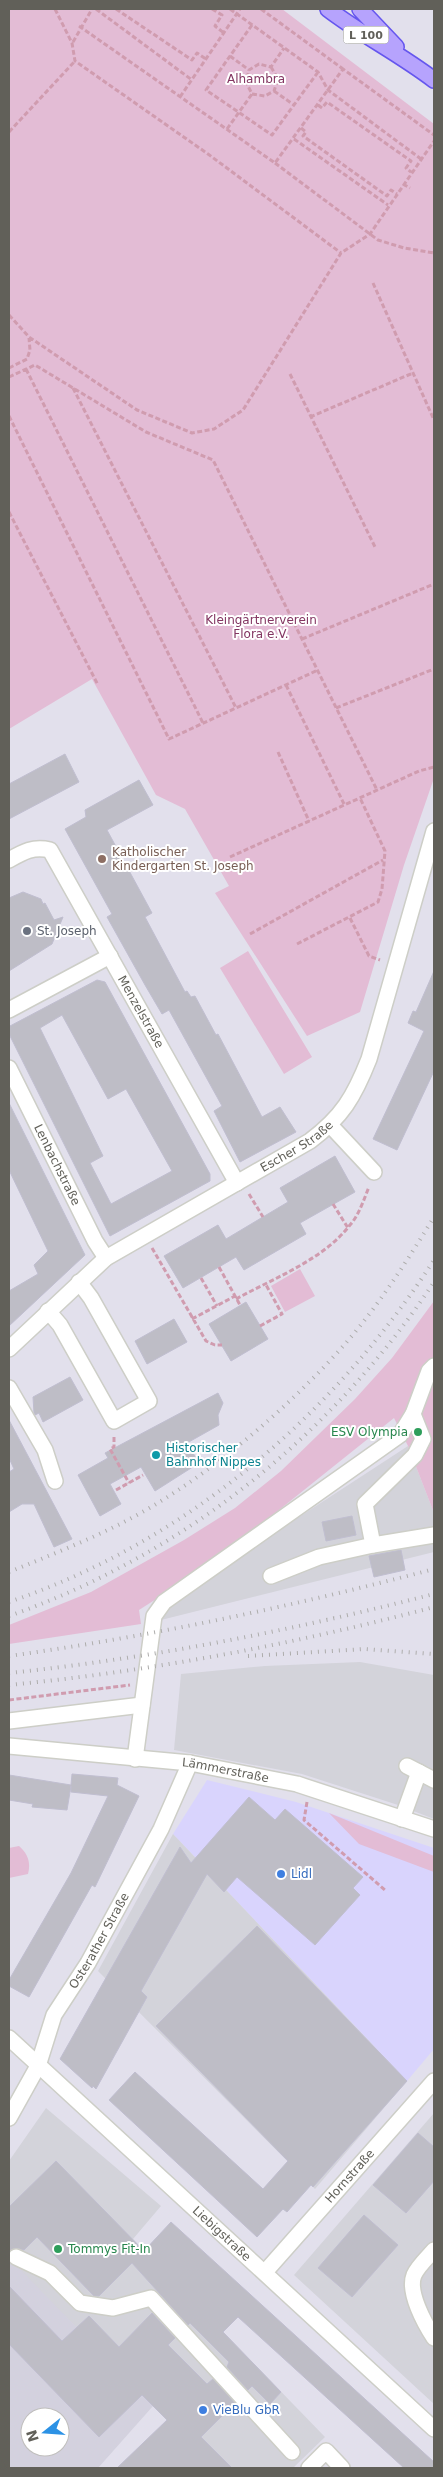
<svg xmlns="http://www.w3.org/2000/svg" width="443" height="2477" viewBox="0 0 443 2477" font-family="'DejaVu Sans',sans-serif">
  <rect width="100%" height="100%" fill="#e2e0ec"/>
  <path fill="#d9d4fd" d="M207 1780 296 1802 434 1848V2049L407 2081 173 1834Z"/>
  <path fill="#d3d3da" d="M408 1446 434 1513V1552L161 1620 163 1609 270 1536Z
    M360 1662 434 1675V1819L398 1805 302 1774 174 1750 181 1674 265 1666Z
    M173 1834 407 2081 315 2189 98 1971Z
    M46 2108 161 2206 133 2239 325 2437 293 2468H214L9 2259V2161Z
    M434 2113V2404L294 2275Z"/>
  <path fill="#d3d1de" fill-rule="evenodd" d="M9 2258 153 2406 98 2468H9ZM30 2417H60V2447H30Z"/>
  <path fill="#e3bcd5" d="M9 9H282L434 124V778L404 865 360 1012 307 1036 215 893 229 886 185 809 156 795 92 679 9 729Z
    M248 951 312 1057 284 1074 220 968Z
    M300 1269 315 1296 285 1312 271 1286Z
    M434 1301V1513L408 1446 394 1418 214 1562 139 1610 141 1624 9 1644V1625L91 1592 184 1540 235 1508 281 1471 355 1399 392 1358Z
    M329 1813 434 1856V1872L359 1844Z
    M19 1846C28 1854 31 1862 28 1874L9 1878V1848Z"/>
  <path fill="#bebdc6" stroke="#c0bed0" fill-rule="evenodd" d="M65 754 79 782 9 819V784Z
    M139 780 153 805 107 830 152 913 145 917 185 992 187 991 191 997 195 996 216 1035 218 1034 262 1117 280 1107 296 1132 240 1162 214 1111 222 1106 169 1010 162 1014 145 985 107 917 112 914 65 829 86 817 85 810Z
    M23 892 41 899 43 904 45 903 54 920 63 917 52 944 9 971V898Z
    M434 971V1071L397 1150 373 1139 424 1031 408 1023 413 1011 416 1012Z
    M97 980 105 982 210 1174V1181L110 1236 9 1034 10 1026ZM62 1015 108 1099 126 1089 172 1171 111 1204 90 1163 103 1156 40 1028Z
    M9 1103 85 1255 9 1326V1291L38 1274 34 1265 48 1251 9 1170Z
    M335 1156 355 1192 300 1223 306 1234 244 1270 236 1257 183 1288 164 1256 218 1225 226 1239 288 1202 280 1188Z
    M246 1302 268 1339 231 1361 209 1324Z
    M174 1319 187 1342 147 1364 135 1341Z
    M70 1377 83 1400 43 1422 39 1413 35 1415 34 1413 33 1397Z
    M218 1393 223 1403 218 1415 219 1425 187 1443 199 1463 155 1491 141 1467 110 1484 121 1504 100 1516 78 1475 108 1458 105 1453Z
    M9 1420 72 1539 54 1547 34 1504H22L9 1512V1472L14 1469 9 1458Z
    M352 1516 356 1535 326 1541 322 1522Z
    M401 1550 405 1570 374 1577 369 1556Z
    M72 1774 118 1778 117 1785 139 1796 95 1887 92 1885 29 1997 9 1986V1980L71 1873 108 1796 71 1792V1786L67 1810 32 1807 33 1804 9 1800V1775L71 1785Z
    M249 1797 275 1820 285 1809 363 1877 353 1888 360 1895 315 1945 237 1877 224 1892 207 1874 141 1991 147 1997 96 2089 93 2086 92 2088 60 2059 180 1847 191 1863Z
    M257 1926 407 2081 313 2187 311 2185 287 2212 283 2209 257 2237 109 2100 135 2072 263 2189 288 2161 156 2026Z
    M418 2133 434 2147V2181L406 2213 373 2185Z
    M56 2161 144 2251 171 2222 434 2462V2468H404L238 2317 223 2332 281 2392 270 2404 252 2386 248 2390 227 2367 229 2362 190 2323 188 2325 132 2263 99 2296H94L37 2237 24 2250 16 2248 9 2251V2207Z
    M364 2215 398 2245 352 2297 318 2268Z
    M9 2286 62 2341 89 2316 119 2347 152 2313 175 2338 168 2345 207 2384 213 2379 235 2403 201 2437 232 2468H117L167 2420 142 2395 99 2437 9 2344Z"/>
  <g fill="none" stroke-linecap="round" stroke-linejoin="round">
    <defs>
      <g id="minor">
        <path id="s1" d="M9 860C23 852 33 846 50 850L237 1183"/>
        <path d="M9 1010 110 956"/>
        <path id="s2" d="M9 1068 95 1241 106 1258"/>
        <path d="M331 1126 374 1172"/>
        <path d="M48 1311 60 1325 114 1421 149 1401 91 1298 79 1282"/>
        <path id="s3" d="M9 1349 106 1258 310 1141C342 1117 354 1097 369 1059L434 831"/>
        <path d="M9 1388 45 1450 55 1481"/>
        <path d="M373 1545 434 1535"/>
        <path d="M271 1576 319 1557 373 1545 365 1504 415 1455 423 1439 413 1414"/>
        <path d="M9 1721 142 1705"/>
        <path id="s4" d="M9 1746 190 1763 297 1784 434 1829"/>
        <path d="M135 1759 154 1616 164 1602 400 1435 413 1414 429 1371 434 1366"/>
        <path d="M407 1766 434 1780"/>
        <path d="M402 1819 419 1772"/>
        <path id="s5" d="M9 2038 434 2429"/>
        <path id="s6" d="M9 2118 38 2066 54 2015 88 1963 161 1829 190 1763"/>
        <path d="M434 2250C428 2257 418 2266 414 2275 407 2292 425 2324 434 2338"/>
        <path d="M16 2257 50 2273 80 2303 113 2308 151 2298 292 2452"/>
        <path id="s7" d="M265 2272 434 2081"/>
        <path d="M309 2468 326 2451 342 2468"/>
      </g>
      <path id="major" d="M328 9C362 35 400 54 434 80
        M360 9 396 47"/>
    </defs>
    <use href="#minor" stroke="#cdcec7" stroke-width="18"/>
    <use href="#major" stroke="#6556ee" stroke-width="18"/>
    <path stroke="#d09caf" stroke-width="3" stroke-dasharray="5 2.5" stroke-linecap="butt" d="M55 9 72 43 75 61 208 154 341 253
      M96 9 192 80
      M116 9 192 60 197 53 206 59
      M212 9 222 15 215 26 224 33
      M230 9 318 72 328 90 421 159
      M261 9 343 69
      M252 25 206 90 272 135 318 72
      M79 26 275 163 343 69 434 135
      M73 42 92 9
      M230 56 249 70
      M271 67 278 79 274 91 265 96 252 94 246 82 249 70 259 64 271 67 284 48
      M274 91 294 105
      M180 97 240 9
      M318 105 322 108 327 102 411 161 406 168 411 172
      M301 128 306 132 303 136 387 196 391 190 397 194
      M227 129 252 94
      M9 132 75 61
      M294 139 388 205
      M275 163 378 240 404 248 434 253
      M403 184 410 188
      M373 283 434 420
      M9 315 29 337 137 410 192 433 214 429 243 410 341 253 370 234 434 141
      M9 368 27 359 30 350 29 338
      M26 369 203 723
      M290 374 376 549
      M9 377 35 365 146 432 213 460 377 790
      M73 388 236 708
      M9 416 169 739 318 670
      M310 417 413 373
      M9 512 98 685
      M302 639 434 584
      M286 685 344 804
      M336 708 434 669
      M278 752 309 821
      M230 857 419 771 434 767
      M350 918 369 956 380 960
      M250 934 383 860
      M297 944 378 902 382 889 385 851 360 798
      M249 1194 263 1217
      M333 1204 348 1228
      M152 1248 206 1341 215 1345H222
      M219 1267 240 1305
      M201 1278 217 1306
      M236 1299C274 1278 323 1260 350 1225 359 1215 364 1199 369 1187
      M192 1319 235 1296
      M260 1326 282 1314 265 1283
      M114 1437V1447L110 1449 129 1483
      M116 1490 143 1475
      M9 1700 130 1685
      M307 1802 304 1820 385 1890"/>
    <use href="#minor" stroke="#fff" stroke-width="15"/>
    <use href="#major" stroke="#b6a3fd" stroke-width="15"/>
    <path stroke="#adacab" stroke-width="4" stroke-dasharray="1 6" stroke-linecap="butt" d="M9 1572C46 1557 84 1542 120 1524 200 1484 286 1411 345 1344 379 1305 407 1261 434 1217
      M9 1602C186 1542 333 1416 434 1260
      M9 1616C183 1555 332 1436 434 1282
      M9 1656C153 1636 294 1606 434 1569
      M248 1656 365 1649 434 1654
      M9 1673C153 1658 294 1630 434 1594
      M9 1685C152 1671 295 1644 434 1607"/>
  </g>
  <circle fill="#8d6e63" stroke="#fff" stroke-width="2" cx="102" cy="859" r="5"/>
  <circle fill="#6b7280" stroke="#fff" stroke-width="2" cx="27" cy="931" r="5"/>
  <g fill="#2e9e5b" stroke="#fff" stroke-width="2">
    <circle cx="418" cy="1432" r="5"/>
    <circle cx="58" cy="2249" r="5"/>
  </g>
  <circle fill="#0f9aa8" stroke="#fff" stroke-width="2" cx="156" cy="1455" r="5"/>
  <g fill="#3f7fe0" stroke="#fff" stroke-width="2">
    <circle cx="281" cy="1874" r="5"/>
    <circle cx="203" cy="2410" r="5"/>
  </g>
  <g text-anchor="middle" stroke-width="4" stroke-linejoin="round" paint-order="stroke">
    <rect fill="#fff" stroke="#90908b" stroke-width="1" x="343.5" y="26.5" width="45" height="17" rx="4"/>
    <g font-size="11" font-weight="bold" fill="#616059">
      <text x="366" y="39">L 100</text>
    </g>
    <g font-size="12" fill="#833662" stroke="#fff">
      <text x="256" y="83">Alhambra</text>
      <text x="261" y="624">Kleingärtnerverein<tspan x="261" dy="14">Flora e.V.</tspan></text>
    </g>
    <g font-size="12" fill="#785e54" stroke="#fff" text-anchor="start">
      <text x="112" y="856">Katholischer<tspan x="112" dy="14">Kindergarten St. Joseph</tspan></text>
    </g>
    <g font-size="12" fill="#5b616d" stroke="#fff" text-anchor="start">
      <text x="37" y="935">St. Joseph</text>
    </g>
    <g font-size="12" fill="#616059" stroke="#fff">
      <text dy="4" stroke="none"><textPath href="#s1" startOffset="229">Menzelstraße</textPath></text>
      <text dy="4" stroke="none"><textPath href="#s3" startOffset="354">Escher Straße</textPath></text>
      <text dy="4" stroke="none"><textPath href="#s2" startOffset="108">Lenbachstraße</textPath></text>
      <text dy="4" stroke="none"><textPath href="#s4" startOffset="218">Lämmerstraße</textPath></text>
      <text dy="4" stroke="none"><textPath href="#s6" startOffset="200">Osterather Straße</textPath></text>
      <text dy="4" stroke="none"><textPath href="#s7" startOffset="128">Hornstraße</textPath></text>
      <text dy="4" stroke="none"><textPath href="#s5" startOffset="289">Liebigstraße</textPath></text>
    </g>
    <g font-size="12" fill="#27864d" stroke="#fff" text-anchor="end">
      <text x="408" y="1436">ESV Olympia</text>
      <text x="68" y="2253" text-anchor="start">Tommys Fit-In</text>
    </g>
    <g font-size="12" fill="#0d838f" stroke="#fff" text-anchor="start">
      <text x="166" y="1452">Historischer<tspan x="166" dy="14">Bahnhof Nippes</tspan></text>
    </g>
    <g font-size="12" fill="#366cbe" stroke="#fff" text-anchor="start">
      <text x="291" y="1878">Lidl</text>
      <text x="213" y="2414">VieBlu GbR</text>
    </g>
  </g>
  <rect width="443" height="2477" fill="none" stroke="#616059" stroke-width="20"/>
  <g transform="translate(45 2432) rotate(253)"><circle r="24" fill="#ffffff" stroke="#c0bfbd"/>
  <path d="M0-4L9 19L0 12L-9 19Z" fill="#2c92e5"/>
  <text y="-8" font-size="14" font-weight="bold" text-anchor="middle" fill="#616059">N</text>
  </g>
</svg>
